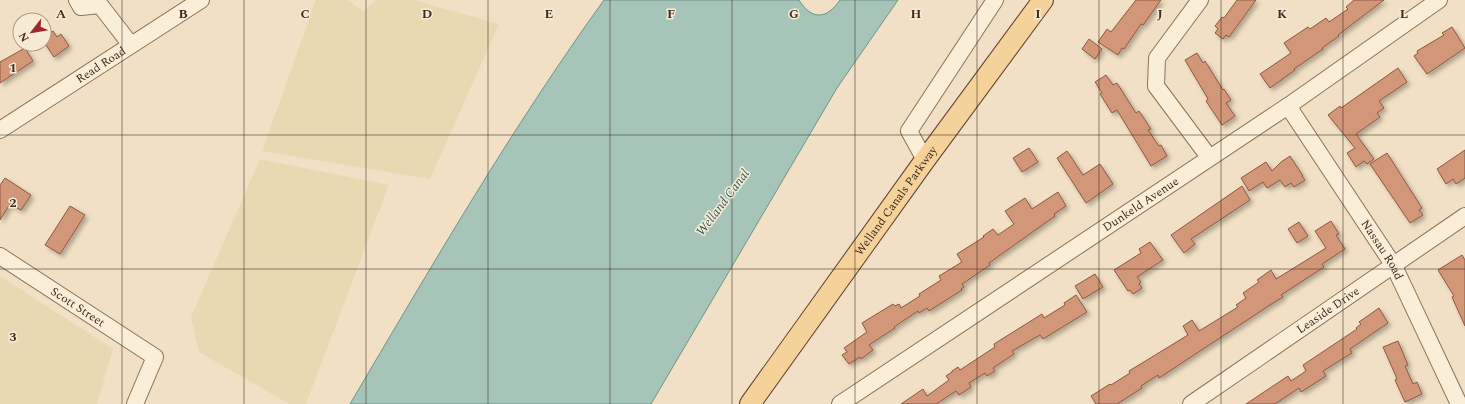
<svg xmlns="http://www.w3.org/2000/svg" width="1465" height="404" viewBox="0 0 1465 404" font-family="Spectral,serif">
  <defs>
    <filter id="shadow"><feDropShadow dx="3" dy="3" stdDeviation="2" flood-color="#0004"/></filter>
  </defs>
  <rect width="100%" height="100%" fill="#f1e0c5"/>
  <path fill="#e7dab2" d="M316 0H347L363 11 376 0H414L499 24 430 179 262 151Z
    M260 159 389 185 306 404H289L199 352 191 317Z
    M0 276 113 349 97 404H0Z"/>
  <path fill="#a7c4b9" stroke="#6d9487" d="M604 0H799C812 21 827 19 840 0H898L837 88 651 404H350C431 267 511 129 604 0Z"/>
  <path fill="#d29679" stroke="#8f573e" filter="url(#shadow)" d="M1136 0H1161L1143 25 1141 24 1124 49 1122 48 1118 55 1098 42 1107 29 1111 32Z
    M1237 0H1256L1229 37 1226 35 1223 39 1215 33 1218 29 1215 26 1222 17 1224 18Z
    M1354 0H1384L1338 35 1339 36 1322 48 1323 49 1294 69 1295 70 1270 88 1260 74 1291 53 1284 43 1308 27 1310 29 1326 18 1329 22 1348 9 1346 7Z
    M1452 27 1465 48 1427 74 1414 56 1418 53 1417 51 1444 35 1442 33Z
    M53 31 57 37 61 34 69 46 54 57 44 42V37Z
    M1089 39 1102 49 1095 59 1082 49Z
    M25 48 33 61 0 83V62Z
    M1197 53 1203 63 1205 61 1223 90 1224 89 1231 100 1226 103 1235 116 1222 125 1206 101 1208 99 1185 60Z
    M1398 68 1407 82 1379 101 1384 108 1377 113 1380 117 1356 134 1374 159 1367 164 1364 161 1356 167 1347 153 1355 148 1328 115 1340 106 1341 108Z
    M1106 75 1113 85 1117 83 1136 113 1139 111 1151 129 1148 130 1159 146 1161 145 1167 156 1151 166 1117 110 1112 113 1100 94 1102 93 1095 82Z
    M1029 148 1038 162 1022 172 1013 158Z
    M1465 150V178L1456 184 1453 179 1446 184 1437 169Z
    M1067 151 1083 175 1100 164 1113 184 1086 203 1057 158Z
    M1387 153 1422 208 1419 210 1423 215 1410 223 1370 164Z
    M1290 156 1303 176H1302L1305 180 1294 187 1291 183 1285 187 1280 180 1267 188 1263 182 1249 191 1241 178 1266 162 1272 171 1281 162Z
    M5 178 31 195 21 210 10 204 0 220V185Z
    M1242 186 1250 200 1191 239 1195 244 1184 253 1171 235Z
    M1058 192 1066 206 1054 214 1055 216 989 263 990 265 962 284 964 287 961 289 962 290 929 311 927 308 919 313 918 311 894 327 895 328 869 345 873 350 861 359 860 357 849 364 842 355 847 352 844 348 867 332 862 323 893 304 895 306 899 304 901 308 920 296 919 294 941 280 939 276 962 262 957 254 984 237 983 236 993 229 998 235 1014 224 1005 211 1025 198 1032 209Z
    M70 206 85 215 60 254 45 245Z
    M1331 221 1339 234 1336 235 1345 249 1322 264 1324 267 1281 295 1283 297 1273 303 1159 378 1158 375 1141 386 1142 388 1117 404H1096L1091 396 1110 384 1111 385 1130 373 1129 371 1188 335 1183 326 1192 320 1199 331 1238 307 1236 305 1246 298 1243 293 1259 282 1257 280 1271 270 1276 279 1326 248 1315 231Z
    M1299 222 1308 236 1297 243 1288 229Z
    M1150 242 1163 260 1137 277 1141 282 1139 284 1142 288 1133 294 1130 290 1128 291 1114 270 1141 253 1139 249Z
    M1462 255 1465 260V326L1452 297 1454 296 1438 270Z
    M1095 274 1103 287 1083 299 1075 286Z
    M1076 295 1087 312 1043 339 1040 335 1012 351 1014 354 993 368 995 371 987 376 985 373 969 383 971 387 959 395 956 391 936 404H901L923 389 927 396 949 380 946 376 952 372V371L958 367 960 370 995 347 994 344 1042 314 1044 318 1065 305 1064 303Z
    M1379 308 1388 323 1350 349 1352 353 1323 371 1326 376 1301 392 1299 388 1275 404H1246L1288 376 1291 381 1306 371 1303 365 1357 329 1356 328 1361 324 1359 322Z
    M1398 341 1408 365 1405 366 1413 384 1417 382 1422 394 1405 402 1395 380 1397 379 1395 374 1383 347Z"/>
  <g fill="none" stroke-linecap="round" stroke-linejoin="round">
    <defs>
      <g id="minor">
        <path d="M77 0 81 7 100 5 131 45"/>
        <path d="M1200 0 1157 58 1156 86 1209 157"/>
        <path id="s1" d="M1288 106 1394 266 1459 404"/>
        <path id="s2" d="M0 130 201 0"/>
        <path d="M925 160 909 131 995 0"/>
        <path id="s3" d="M0 256 155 357 135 404"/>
        <path id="s4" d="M840 404 1288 106 1439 0"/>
        <path id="s5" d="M1191 404 1465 216"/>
      </g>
      <g id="major">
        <path id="s6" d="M750 404 925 160 1043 0"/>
      </g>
    </defs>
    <use href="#minor" stroke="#8e7159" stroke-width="18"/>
    <use href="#major" stroke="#5b3f2e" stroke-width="22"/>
    <use href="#minor" stroke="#fbeed9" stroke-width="16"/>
    <use href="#major" stroke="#f6d29b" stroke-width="20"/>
  </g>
  <path fill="none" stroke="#3d2b1e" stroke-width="1" stroke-opacity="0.55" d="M122 0V404M244 0V404M366 0V404M488 0V404M610 0V404M732 0V404M855 0V404M977 0V404M1099 0V404M1221 0V404M1343 0V404M0 135H1465M0 269H1465"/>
  <g text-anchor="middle" stroke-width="3" stroke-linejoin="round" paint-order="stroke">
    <g font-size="12" fill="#3d2b1e" stroke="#f8ebd5">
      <text dy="4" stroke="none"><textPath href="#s2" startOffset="120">Read Road</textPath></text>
      <text dy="4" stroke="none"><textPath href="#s6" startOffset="250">Welland Canals Parkway</textPath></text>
      <text dy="4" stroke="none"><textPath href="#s4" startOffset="361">Dunkeld Avenue</textPath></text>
      <text dy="4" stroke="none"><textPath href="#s1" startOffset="172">Nassau Road</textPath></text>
      <text dy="4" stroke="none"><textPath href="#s3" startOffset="93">Scott Street</textPath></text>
      <text dy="4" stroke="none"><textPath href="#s5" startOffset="166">Leaside Drive</textPath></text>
    </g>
    <g font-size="13" font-style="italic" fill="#2d5d56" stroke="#f8ebd5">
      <text transform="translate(722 202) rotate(-53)" y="5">Welland Canal</text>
    </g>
  </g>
  <g font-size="13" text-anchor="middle" font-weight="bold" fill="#3d2b1e" stroke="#f8ebd5" stroke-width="3" stroke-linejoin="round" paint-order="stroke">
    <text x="61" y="18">A</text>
    <text x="183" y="18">B</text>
    <text x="305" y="18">C</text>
    <text x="427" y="18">D</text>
    <text x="549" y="18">E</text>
    <text x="671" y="18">F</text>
    <text x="794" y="18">G</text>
    <text x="916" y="18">H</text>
    <text x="1038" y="18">I</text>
    <text x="1160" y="18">J</text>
    <text x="1282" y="18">K</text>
    <text x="1404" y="18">L</text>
    <text x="13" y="72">1</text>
    <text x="13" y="207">2</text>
    <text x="13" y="341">3</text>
  </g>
  <g transform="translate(32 32) rotate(239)"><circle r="19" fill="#f8ebd5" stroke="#ad9e8c"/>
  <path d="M0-3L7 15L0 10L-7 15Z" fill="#a12530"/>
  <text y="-6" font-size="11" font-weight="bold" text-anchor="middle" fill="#3d2b1e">N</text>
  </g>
</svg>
